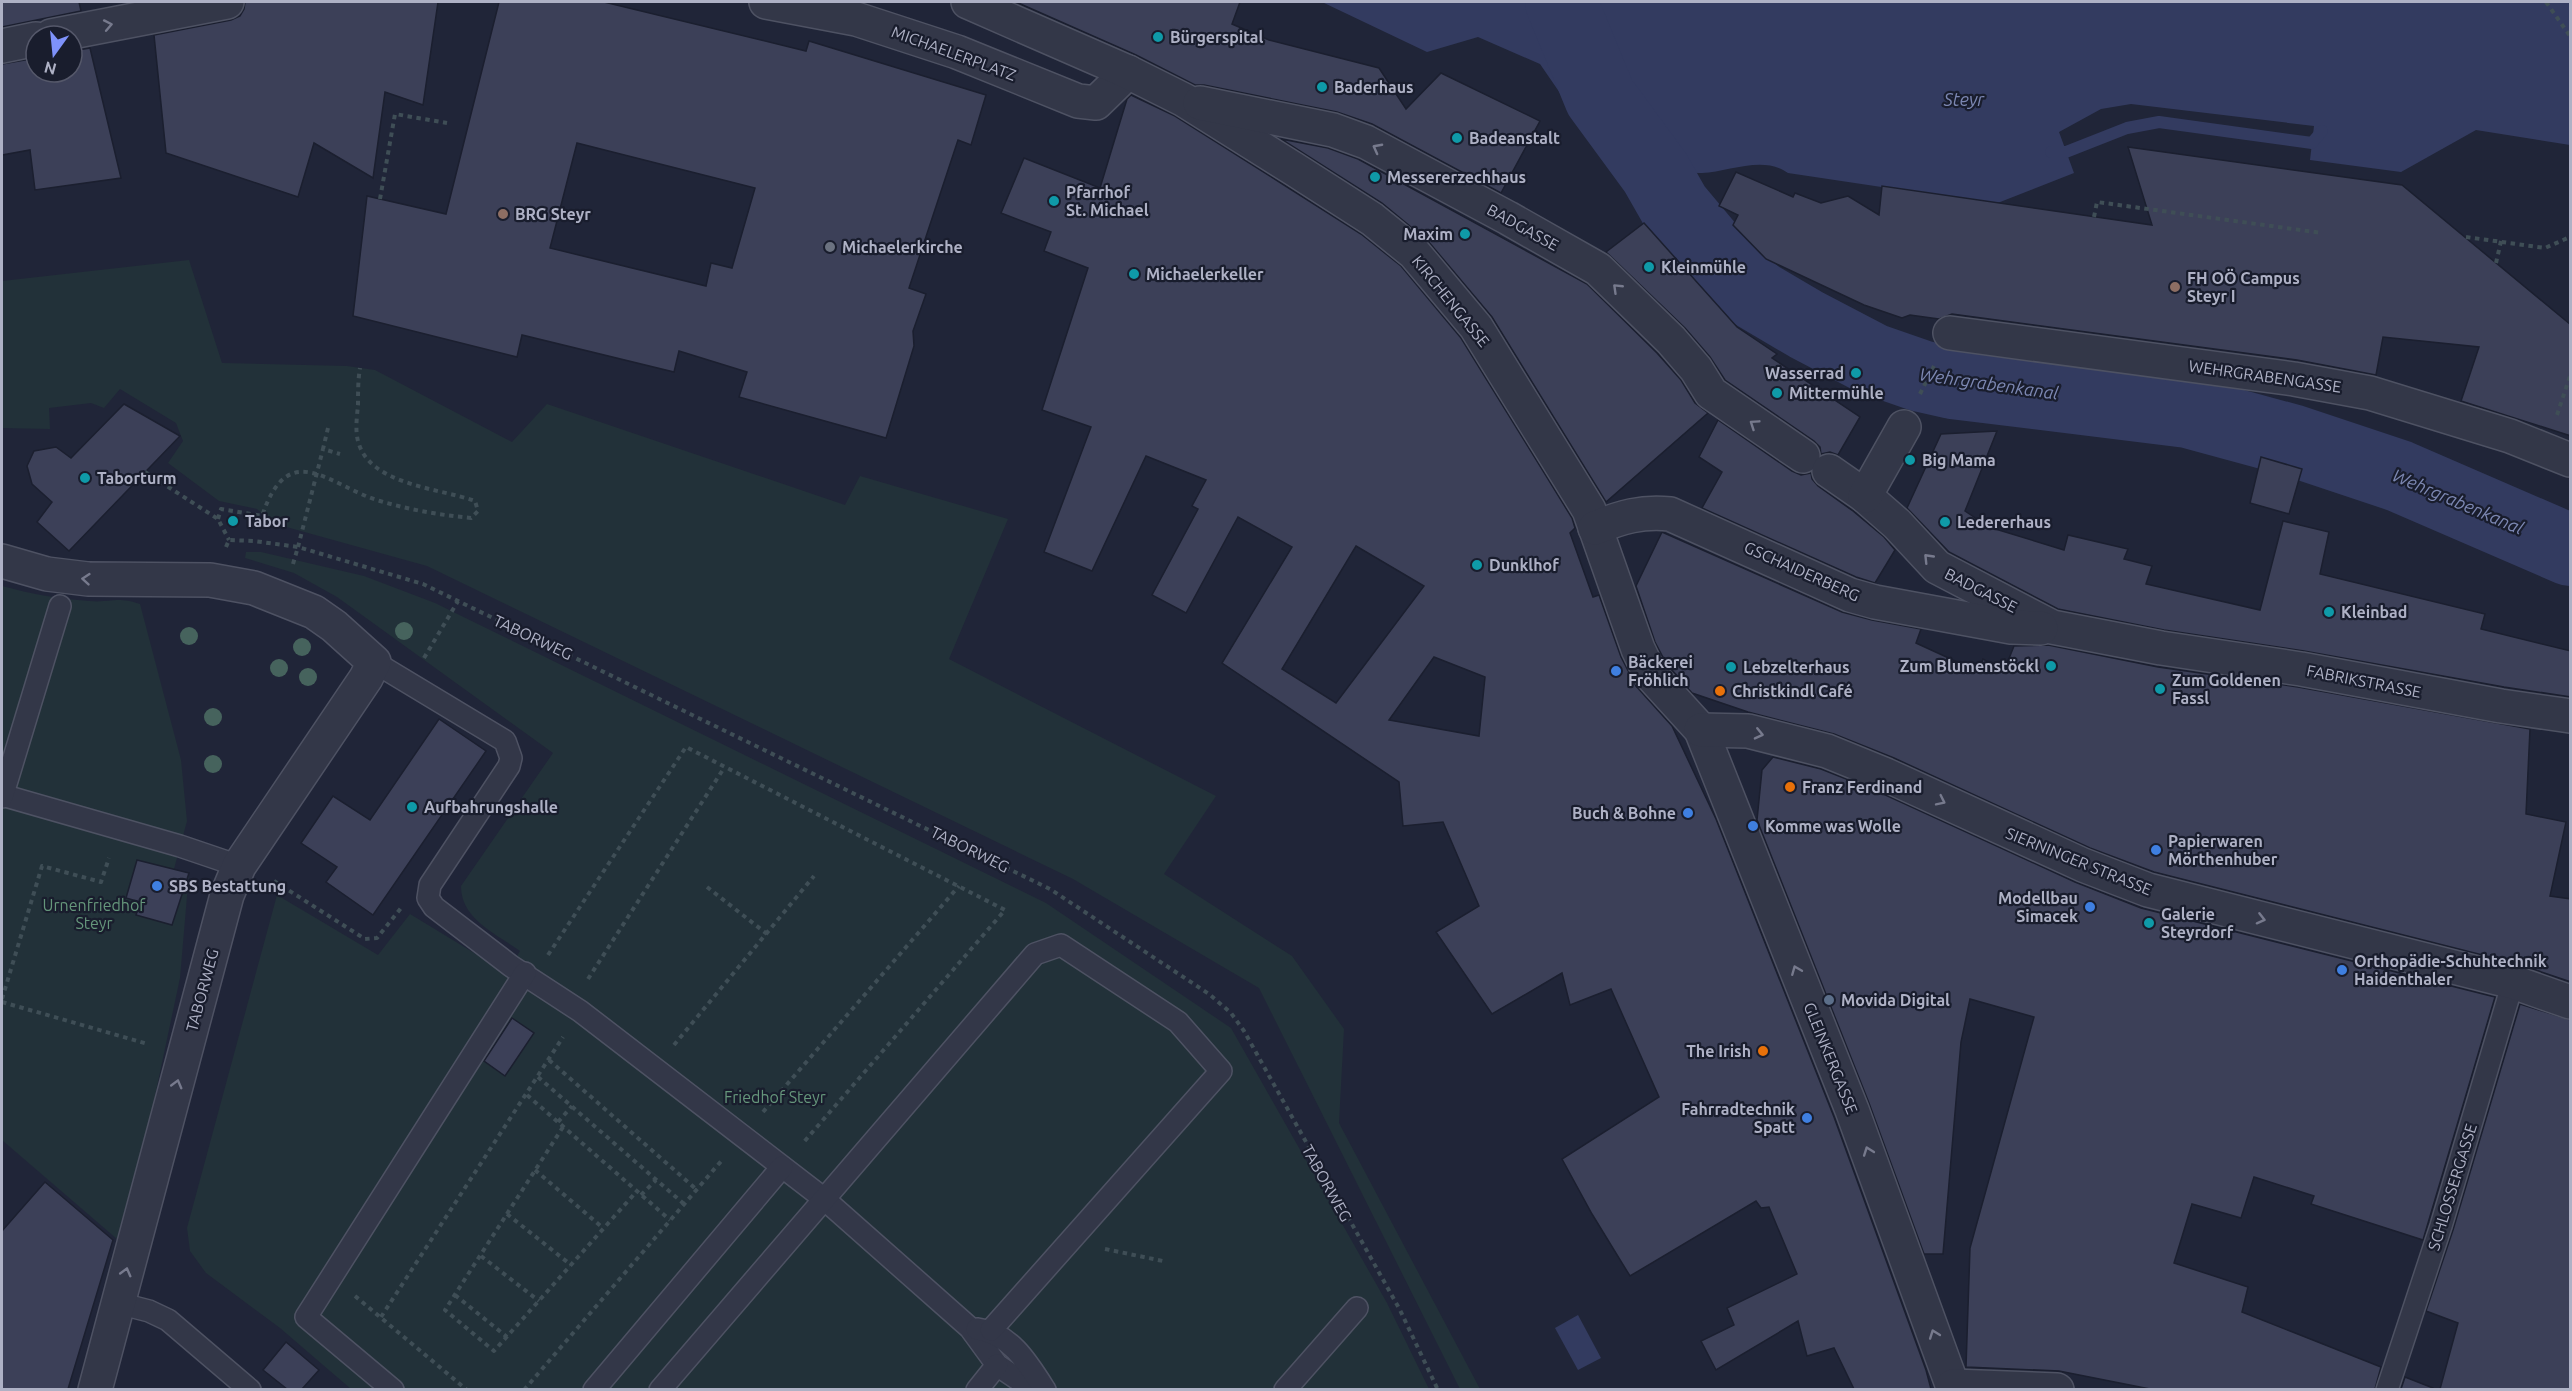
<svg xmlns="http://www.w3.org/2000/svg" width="2572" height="1391" font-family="Ubuntu,sans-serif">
  <rect width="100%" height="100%" fill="#202538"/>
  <g fill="#223139">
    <polygon points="189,260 222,363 347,366 375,370 512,442 547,404 845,505 860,476 1008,519 949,659 1216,796 1164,874 1292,956 1344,1029 1339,1123 1480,1389 1460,1389 1259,988 1073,879 427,566 272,523 257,509 219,501 168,463 183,441 176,423 120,389 104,408 91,403 49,408 50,429 2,428 2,281"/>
    <path d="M246 552H261L364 576 435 603 1046 903 1231 1028 1387 1303 1429 1389H351L280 1328 206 1273 190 1251 187 1228 277 895 378 955 410 914 507 973 520 951C495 933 461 919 461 886L553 753 337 597 294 573 245 558Z"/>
    <path d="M2 586C31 594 59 599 89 601 111 603 116 596 140 604L181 760 187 821 174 869 189 873 180 978 153 1105 117 1239 2 1140Z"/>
  </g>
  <g fill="#333b60">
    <path d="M1322 2H2570V145L2476 130 2401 172 2310 160 2314 126 2131 104 2101 109 2059 132 2074 173 1995 204 1788 173C1763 155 1729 172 1702 173 1672 173 1642 171 1613 170L1540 64 1478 37 1427 52Z"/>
    <polygon points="1578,1315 1601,1358 1578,1370 1555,1328"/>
  </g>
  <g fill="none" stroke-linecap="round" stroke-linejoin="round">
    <polyline stroke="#333b60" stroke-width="12" points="2051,152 2066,152 2127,128 2159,122 2312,143 2322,131"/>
    <polyline stroke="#333b60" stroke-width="72" points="1561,2 1600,97 1655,172 1675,207 1716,256 1756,295 1807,325 1872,359 1921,376 1952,383 2188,412 2291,440 2399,476 2570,550"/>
  </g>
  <g fill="#3c4058" stroke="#1b1f2f" stroke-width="1.5" fill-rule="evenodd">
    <polygon points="2,2 79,2 81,11 2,27"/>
    <polygon points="245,2 438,2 423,105 385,92 373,178 314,143 298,197 166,153 154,35 231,20 240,16 244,9"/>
    <path d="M499 2H604L806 51 809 41 986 95 971 145 958 140 909 288 926 294 913 331 914 346 886 438 739 397 747 372 679 351 674 372 522 335 517 357 353 316 367 196 446 214ZM577 143 755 188 732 268 711 263 706 286 550 248Z"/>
    <polygon points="1016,2 1240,2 1232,24 1269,40 1379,68 1406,109 1441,73 1540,121 1501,193 1372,124 1337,112 1204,85 1195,85 1136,55"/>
    <polygon points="90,48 121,178 35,190 30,150 2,155 2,64 36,58 36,72 72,72 72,51"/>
    <path d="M1131 95 1175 116 1284 185 1361 234 1401 266 1461 338 1572 518 1575 528 1570 533 1593 597 1599 595 1621 657 1636 686 1672 726 1716 819 1834 1117 1926 1370 1931 1389H1854L1834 1348 1807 1356 1798 1321 1716 1370 1701 1341 1734 1325 1727 1308 1797 1274 1769 1207 1761 1208 1756 1201 1630 1276 1592 1214 1562 1159 1659 1097 1611 989 1570 1005 1562 973 1492 1014 1436 932 1479 906 1443 822 1403 826 1399 782 1222 663 1292 547 1238 517 1186 613 1152 595 1198 509 1192 506 1206 480 1146 456 1092 571 1044 552 1091 427 1042 410 1088 268 1044 251 1051 232 1001 213 1024 158 1100 188 1127 99ZM1356 546 1424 586 1336 703 1282 669ZM1434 657 1485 677 1479 736 1389 720Z"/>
    <polygon points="1281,139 1328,148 1358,159 1587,284 1657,353 1681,380 1695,403 1708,413 1606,502 1492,317 1428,241 1382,203"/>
    <polygon points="2128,147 2402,185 2571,325 2571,436 2461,401 2479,347 2383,337 2376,375 2297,360 1952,314 1939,319 1910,315 1902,318 1864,305 1766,259 1733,225 1738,215 1719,206 1736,172 1793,197 1795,193 1821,203 1848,196 1879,215 1882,186 2152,225"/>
    <polygon points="1644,223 1737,327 1777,354 1772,358 1860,417 1838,455 1830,452 1821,454 1820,447 1814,441 1725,380 1710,357 1685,328 1606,252"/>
    <polygon points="124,404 180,436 69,551 37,522 52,502 32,484 27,466 34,451 56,447 71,458"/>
    <polygon points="1718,420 1792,471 1801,475 1811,473 1812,479 1818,486 1853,511 1884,537 1895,550 1875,583 1856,577 1702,508 1722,472 1699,457"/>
    <polygon points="1997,431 1965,511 1989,527 2064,550 2068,535 2128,549 2124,559 2152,566 2146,584 2260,610 2283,521 2329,532 2320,574 2485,614 2481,629 2571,651 2571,697 2504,687 2304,651 2164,630 2058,609 1949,552 1907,508 1941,434"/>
    <polygon points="2261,457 2302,469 2289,514 2250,503"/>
    <polygon points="1662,532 1842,612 1872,620 1921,629 1916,643 1979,672 1983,659 2004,671 2014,646 2048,645 2158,667 2298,687 2530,729 2526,814 2566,822 2550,896 2571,899 2571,982 2518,964 2154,872 2090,848 1894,758 1834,734 1748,712 1692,693 1666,663 1655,642 1636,586"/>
    <polygon points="439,719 486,751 373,915 326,882 337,867 301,843 333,796 370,820"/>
    <polygon points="1773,757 1821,769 1879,792 2075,882 2141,908 2495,997 2423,1240 2311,1204 2314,1196 2254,1177 2241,1218 2192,1204 2174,1263 2248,1287 2242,1312 2381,1367 2375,1389 2150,1389 2059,1371 1966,1367 1970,1248 2034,1017 1970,999 1961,1042 1943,1254 1924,1254 1869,1103 1757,820 1762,770"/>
    <polygon points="137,860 189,873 172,925 136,915 140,902 126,898"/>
    <polygon points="2520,1004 2571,1020 2571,1389 2440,1389 2458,1323 2426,1311 2453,1230"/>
    <polygon points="512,1018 534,1033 505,1076 484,1061"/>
    <polygon points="45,1182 113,1240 68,1389 2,1389 2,1231"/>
    <polygon points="286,1342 319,1370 302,1389 287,1389 263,1370"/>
    <polygon points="2405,1377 2433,1388 2433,1389 2401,1389"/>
  </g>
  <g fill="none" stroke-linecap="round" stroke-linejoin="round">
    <defs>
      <g id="lane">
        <polyline points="374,662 505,741 511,758 509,766 430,885 428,898 434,907 511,966 580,1011 823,1198 970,1328 997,1365 1034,1390"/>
        <polyline points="2,795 180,846 239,866"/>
        <polyline points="2,797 60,606"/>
        <polyline points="118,1303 149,1311 168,1320 250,1390"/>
        <path d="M977 1329C1010 1333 1028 1363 1045 1390"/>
        <polyline points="393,1390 306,1317 525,973"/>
        <polyline points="594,1390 782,1167"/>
        <polyline points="660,1390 1035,954 1061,945 1178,1022 1221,1071 991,1330"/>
        <polyline points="977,1390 997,1365"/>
        <polyline points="1285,1390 1357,1308"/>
        <polyline points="2387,1390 2441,1226 2513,982"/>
      </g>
      <g id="street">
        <polyline points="766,2 856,19 957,52 1078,101 1096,103 1128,72"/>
        <polyline points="968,2 1128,72 1184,100 1294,169 1372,219 1414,253 1476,327 1589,510 1638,649 1650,674 1701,730 1852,1110 1954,1390"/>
        <polyline points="51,36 227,2"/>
        <polyline points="2,46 36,39"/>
        <polyline points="1200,103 1333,130 1366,142 1508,218 1598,269 1671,340 1696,369 1711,393 1803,456"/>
        <polyline points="1950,333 2294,379 2370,393 2510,436 2570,460"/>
        <polyline points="1829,471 1865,496 1897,524 1937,567 2052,627 2161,648 2301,669 2501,706 2570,716"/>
        <polyline points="1865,496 1904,427"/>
        <path d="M1595 528C1621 517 1642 511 1670 514L1850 595 1875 602 2011 627 2041 628"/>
        <polyline points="2,561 47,574 88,579 210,580 254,588 314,612 334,626 374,662 366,678 239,866 227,895 95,1390"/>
        <polyline points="1701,730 1748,731 1827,751 1886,775 2083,865 2148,890 2513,982 2570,1002"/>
        <polyline points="1953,1386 2057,1390"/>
      </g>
    </defs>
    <use href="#lane" stroke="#4e5263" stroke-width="24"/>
    <use href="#street" stroke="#4e5263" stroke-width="36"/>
    <g stroke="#3f4e56" stroke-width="4" stroke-dasharray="4.5 4.5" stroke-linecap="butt">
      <polyline points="2546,2 2570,36"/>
      <polyline points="380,199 395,114 447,123"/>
      <polyline points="2094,217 2097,202 2322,233"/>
      <polyline points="2466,237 2545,248 2570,237"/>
      <polyline points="2496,263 2501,241"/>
      <polyline points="1920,394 1934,366"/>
      <polyline points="2557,415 2570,376"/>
      <polyline points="328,428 323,449 340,454"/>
      <polyline points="145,472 218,519 229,540"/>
      <path d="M218 519 221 509 262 516C289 436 329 486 380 501 410 510 440 515 471 518L478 511 475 501C439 488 369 485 358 441 355 430 357 416 358 405 358 392 358 380 360 368"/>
      <polyline points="226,547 229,540 254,541 298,547 423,584 1050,889 1209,994 1231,1013 1244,1031 1400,1310 1438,1390"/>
      <polyline points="293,564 298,547"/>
      <polyline points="424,658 458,601"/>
      <polyline points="274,881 365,939 377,938 401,908"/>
      <polyline points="707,887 767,934"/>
      <polyline points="548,955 686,747 1005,910 803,1143"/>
      <polyline points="588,979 724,768"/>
      <polyline points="2,999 42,866 101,882 109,858"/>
      <polyline points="2,1002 148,1044"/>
      <polyline points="674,1045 814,876"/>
      <polyline points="549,1060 696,1189"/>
      <polyline points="538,1077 684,1204"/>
      <polyline points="527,1095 670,1220"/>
      <polyline points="763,1112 959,886"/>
      <polyline points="558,1122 572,1106"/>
      <polyline points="563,1127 445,1310 494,1351 637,1191"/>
      <polyline points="535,1170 603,1228"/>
      <polyline points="641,1195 656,1180"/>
      <polyline points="507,1214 571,1265"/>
      <polyline points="1105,1249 1163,1261"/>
      <polyline points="481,1256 539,1301"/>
      <polyline points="455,1295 507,1337"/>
      <polyline points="355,1296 467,1390"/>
      <polyline points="381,1317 563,1037"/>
      <polyline points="524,1390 723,1159"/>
    </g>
    <use href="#lane" stroke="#333748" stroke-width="21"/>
    <use href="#street" stroke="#333748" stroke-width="33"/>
    <polyline stroke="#3f4e56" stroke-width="4" stroke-dasharray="4.5 4.5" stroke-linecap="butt" points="298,547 323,449"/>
  </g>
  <g fill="#46635d">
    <circle cx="404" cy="631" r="9"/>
    <circle cx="189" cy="636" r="9"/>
    <circle cx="302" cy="647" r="9"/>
    <circle cx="279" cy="668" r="9"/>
    <circle cx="308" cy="677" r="9"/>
    <circle cx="213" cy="717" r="9"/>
    <circle cx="213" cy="764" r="9"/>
  </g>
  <defs><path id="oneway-chevron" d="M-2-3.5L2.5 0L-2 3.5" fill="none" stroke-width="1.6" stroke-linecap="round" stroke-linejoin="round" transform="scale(1.5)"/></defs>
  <g stroke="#777a8d">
    <use href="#oneway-chevron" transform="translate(108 25) rotate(-11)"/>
    <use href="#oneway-chevron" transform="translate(1377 148) rotate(-152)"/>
    <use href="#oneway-chevron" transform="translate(1617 288) rotate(-136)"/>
    <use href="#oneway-chevron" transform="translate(1754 424) rotate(-146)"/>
    <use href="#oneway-chevron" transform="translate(1928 558) rotate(-134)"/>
    <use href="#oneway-chevron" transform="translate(86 579) rotate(-175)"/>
    <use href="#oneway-chevron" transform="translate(1759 734) rotate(13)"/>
    <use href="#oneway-chevron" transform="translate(1941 801) rotate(26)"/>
    <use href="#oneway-chevron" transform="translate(2261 919) rotate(14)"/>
    <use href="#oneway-chevron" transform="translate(1796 970) rotate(-112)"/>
    <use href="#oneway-chevron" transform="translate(177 1084) rotate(-75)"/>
    <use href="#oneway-chevron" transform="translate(1868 1151) rotate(-110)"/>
    <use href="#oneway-chevron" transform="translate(126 1272) rotate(-75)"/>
    <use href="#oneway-chevron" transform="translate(1934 1334) rotate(-110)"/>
  </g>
  <g fill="#0f9aa8" stroke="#191d2d" stroke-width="2">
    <circle cx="1158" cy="37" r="6"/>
    <circle cx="1322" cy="87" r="6"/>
    <circle cx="1457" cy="138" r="6"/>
    <circle cx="1375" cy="177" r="6"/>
    <circle cx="1054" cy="201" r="6"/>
    <circle cx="1465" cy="234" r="6"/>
    <circle cx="1649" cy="267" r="6"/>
    <circle cx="1134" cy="274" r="6"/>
    <circle cx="1856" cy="373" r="6"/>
    <circle cx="1777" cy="393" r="6"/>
    <circle cx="1910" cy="460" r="6"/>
    <circle cx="85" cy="478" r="6"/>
    <circle cx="233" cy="521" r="6"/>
    <circle cx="1945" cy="522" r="6"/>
    <circle cx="1477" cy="565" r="6"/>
    <circle cx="2329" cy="612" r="6"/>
    <circle cx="2051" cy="666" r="6"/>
    <circle cx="1731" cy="667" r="6"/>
    <circle cx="2160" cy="689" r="6"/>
    <circle cx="412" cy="807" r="6"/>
    <circle cx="2149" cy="923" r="6"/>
  </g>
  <g fill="#8d6e63" stroke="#191d2d" stroke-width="2">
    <circle cx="503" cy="214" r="6"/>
    <circle cx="2175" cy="287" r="6"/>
  </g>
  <circle fill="#6b7280" stroke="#191d2d" stroke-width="2" cx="830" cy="247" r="6"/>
  <g fill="#3f7fe0" stroke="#191d2d" stroke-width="2">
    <circle cx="1616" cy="671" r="6"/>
    <circle cx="1688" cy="813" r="6"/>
    <circle cx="1753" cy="826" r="6"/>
    <circle cx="2156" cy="850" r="6"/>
    <circle cx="157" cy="886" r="6"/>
    <circle cx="2090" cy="907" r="6"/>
    <circle cx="2342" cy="970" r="6"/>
    <circle cx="1807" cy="1118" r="6"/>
  </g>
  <g fill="#e8710a" stroke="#191d2d" stroke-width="2">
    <circle cx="1720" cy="691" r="6"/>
    <circle cx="1790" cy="787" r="6"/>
    <circle cx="1763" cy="1051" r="6"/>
  </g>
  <circle fill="#5c6f8a" stroke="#191d2d" stroke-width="2" cx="1829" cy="1000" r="6"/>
  <g text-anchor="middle" stroke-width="4.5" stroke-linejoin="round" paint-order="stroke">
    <g font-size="16" font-weight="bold" fill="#aeb1c5" stroke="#191d2d" text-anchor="start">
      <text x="1170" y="43">Bürgerspital</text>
      <text x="1334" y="93">Baderhaus</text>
      <text x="1469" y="144">Badeanstalt</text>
      <text x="1387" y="183">Messererzechhaus</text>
      <text x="1066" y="198">Pfarrhof<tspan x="1066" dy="18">St. Michael</tspan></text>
      <text x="515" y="220">BRG Steyr</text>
      <text x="1453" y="240" text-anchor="end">Maxim</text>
      <text x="842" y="253">Michaelerkirche</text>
      <text x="1661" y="273">Kleinmühle</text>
      <text x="1146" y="280">Michaelerkeller</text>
      <text x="2187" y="284">FH OÖ Campus<tspan x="2187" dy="18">Steyr I</tspan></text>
      <text x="1844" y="379" text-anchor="end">Wasserrad</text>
      <text x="1789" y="399">Mittermühle</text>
      <text x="1922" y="466">Big Mama</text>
      <text x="97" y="484">Taborturm</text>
      <text x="245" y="527">Tabor</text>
      <text x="1957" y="528">Ledererhaus</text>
      <text x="1489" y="571">Dunklhof</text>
      <text x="2341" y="618">Kleinbad</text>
      <text x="1628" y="668">Bäckerei<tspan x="1628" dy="18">Fröhlich</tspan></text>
      <text x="2039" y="672" text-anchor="end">Zum Blumenstöckl</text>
      <text x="1743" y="673">Lebzelterhaus</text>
      <text x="2172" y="686">Zum Goldenen<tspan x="2172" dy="18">Fassl</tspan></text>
      <text x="1732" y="697">Christkindl Café</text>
      <text x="1802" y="793">Franz Ferdinand</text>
      <text x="424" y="813">Aufbahrungshalle</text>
      <text x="1676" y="819" text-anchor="end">Buch &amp; Bohne</text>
      <text x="1765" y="832">Komme was Wolle</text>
      <text x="2168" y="847">Papierwaren<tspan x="2168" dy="18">Mörthenhuber</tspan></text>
      <text x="169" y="892">SBS Bestattung</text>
      <text x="2078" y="904" text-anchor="end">Modellbau<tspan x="2078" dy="18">Simacek</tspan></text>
      <text x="2161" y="920">Galerie<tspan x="2161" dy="18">Steyrdorf</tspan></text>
      <text x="2354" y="967">Orthopädie-Schuhtechnik<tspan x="2354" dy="18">Haidenthaler</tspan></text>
      <text x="1841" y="1006">Movida Digital</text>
      <text x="1751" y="1057" text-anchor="end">The Irish</text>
      <text x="1795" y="1115" text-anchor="end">Fahrradtechnik<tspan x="1795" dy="18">Spatt</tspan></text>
    </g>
    <g font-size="16" fill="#aeb1c5" stroke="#191d2d">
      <text transform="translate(954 53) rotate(20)" y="6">MICHAELERPLATZ</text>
      <text transform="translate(1523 227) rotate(29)" y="6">BADGASSE</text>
      <text transform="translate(1451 301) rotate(51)" y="6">KIRCHENGASSE</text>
      <text transform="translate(2265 376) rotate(8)" y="6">WEHRGRABENGASSE</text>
      <text transform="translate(1802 571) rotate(24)" y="6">GSCHAIDERBERG</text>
      <text transform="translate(1981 590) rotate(27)" y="6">BADGASSE</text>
      <text transform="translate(533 637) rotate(25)" y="6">TABORWEG</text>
      <text transform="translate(2364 681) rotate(11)" y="6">FABRIKSTRASSE</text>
      <text transform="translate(970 849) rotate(26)" y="6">TABORWEG</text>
      <text transform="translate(2079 861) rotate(22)" y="6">SIERNINGER STRASSE</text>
      <text transform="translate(202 990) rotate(-75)" y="6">TABORWEG</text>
      <text transform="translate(1831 1058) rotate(68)" y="6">GLEINKERGASSE</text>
      <text transform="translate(1327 1183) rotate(61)" y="6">TABORWEG</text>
      <text transform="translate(2452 1187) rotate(-73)" y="6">SCHLOSSERGASSE</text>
    </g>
    <g font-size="16" fill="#65967b" stroke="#191d2d">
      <text x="94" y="911">Urnenfriedhof<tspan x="94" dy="18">Steyr</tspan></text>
      <text x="775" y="1103">Friedhof Steyr</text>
    </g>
    <g font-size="18" font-style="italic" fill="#7c87b2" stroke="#191d2d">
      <text x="1964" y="106">Steyr</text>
      <text transform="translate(1989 384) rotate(8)" y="6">Wehrgrabenkanal</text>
      <text transform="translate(2458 502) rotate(23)" y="6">Wehrgrabenkanal</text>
    </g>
  </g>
  <rect width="2572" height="1391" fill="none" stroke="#aeb1c5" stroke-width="6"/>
  <g transform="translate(54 54) rotate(195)"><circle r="28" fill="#191d2d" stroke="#55586a" stroke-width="1.5"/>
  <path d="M0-4.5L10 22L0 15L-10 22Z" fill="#7e92fa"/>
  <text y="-9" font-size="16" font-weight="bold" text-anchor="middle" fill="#aeb1c5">N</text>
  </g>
</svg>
